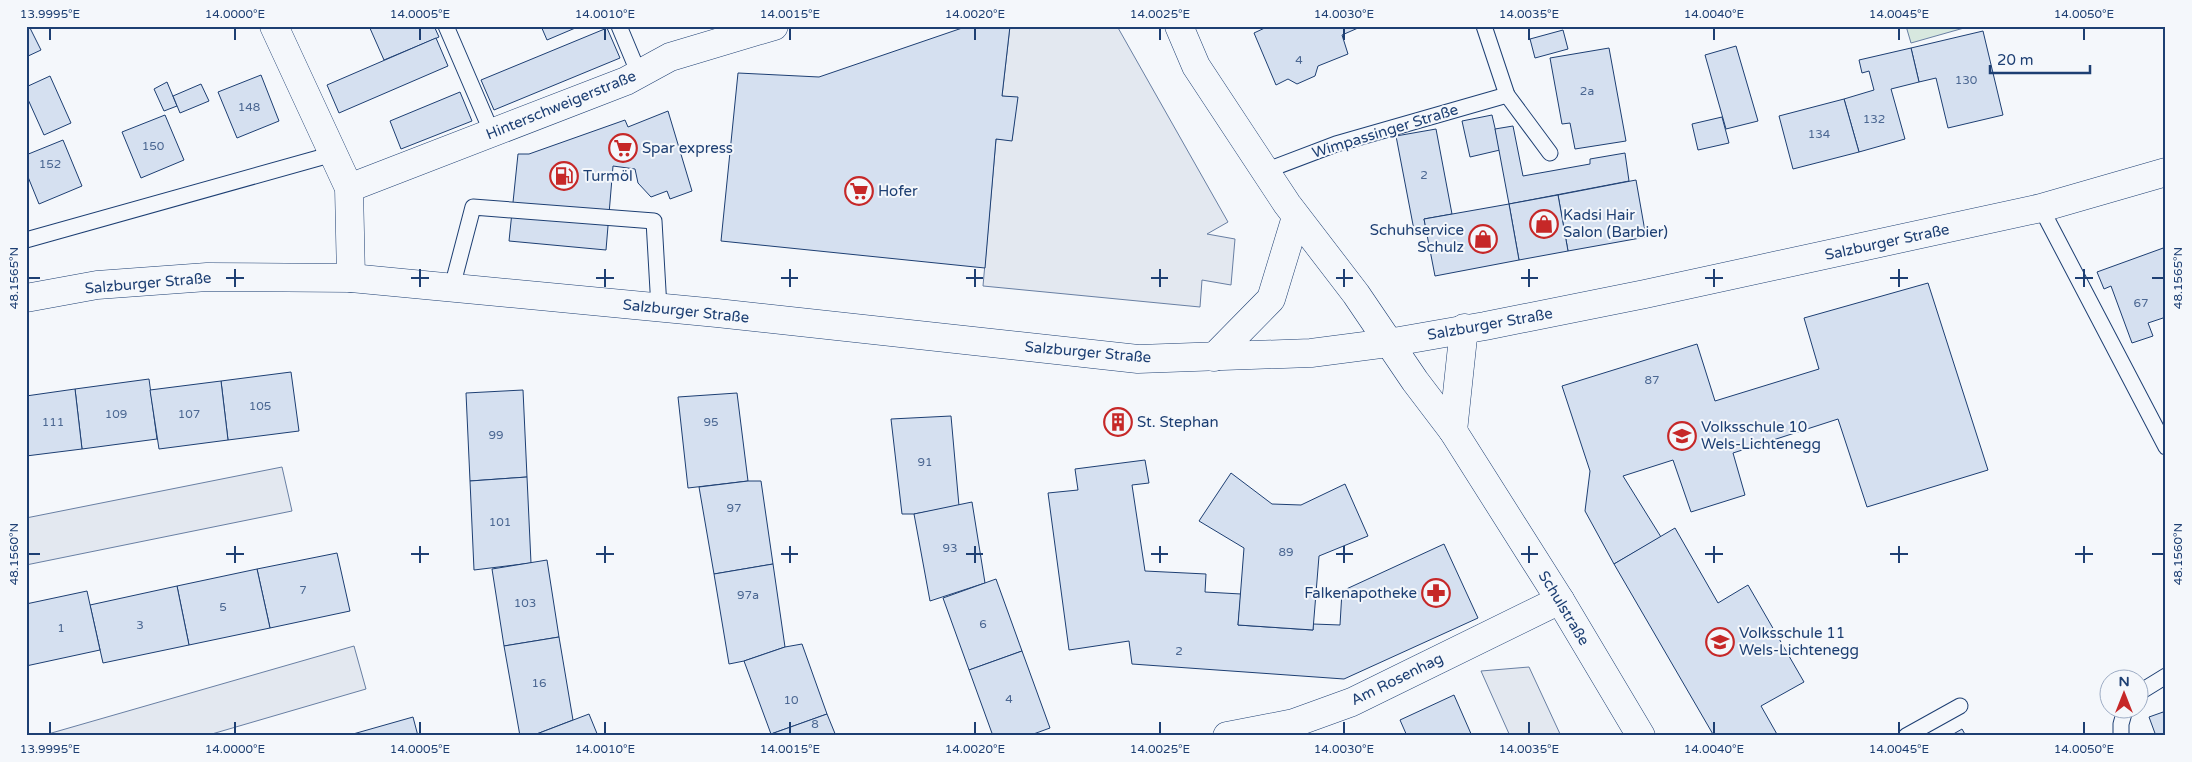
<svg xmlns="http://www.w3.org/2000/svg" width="2192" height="762" font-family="'Varela Round',sans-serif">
  <rect width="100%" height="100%" fill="#f4f7fb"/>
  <polygon fill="#d7e8df" stroke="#687fa3" points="1906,26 1971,26 1911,43"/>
  <g fill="#e3e8f0" stroke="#687fa3">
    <polygon points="1010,26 1117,26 1228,222 1207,234 1235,239 1231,285 1202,280 1200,307 983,286 996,139 1012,140 1017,98 1002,96"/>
    <polygon points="282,467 292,511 26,565 26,518"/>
    <polygon points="354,646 366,689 205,736 41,736"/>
    <polygon points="1529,667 1561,736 1510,736 1481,671"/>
  </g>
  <g fill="#d5e0f0" stroke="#1d3f73">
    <polygon points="26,26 29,26 41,50 26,57"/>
    <polygon points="369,26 434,26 439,37 384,60"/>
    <polygon points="541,26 580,26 547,40"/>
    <polygon points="968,26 1010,26 1002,96 1018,97 1012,141 996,139 985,268 721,241 738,73 819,77"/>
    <polygon points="1269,26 1357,26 1358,28 1342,35 1348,54 1318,66 1315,76 1297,84 1288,79 1276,85 1254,33"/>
    <polygon points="607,28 620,58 494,110 481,80"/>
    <polygon points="1563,30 1568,49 1535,58 1530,39"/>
    <polygon points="1983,31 2003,115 1948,128 1936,78 1919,82 1911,48"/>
    <polygon points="436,38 448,66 339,113 327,85"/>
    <polygon points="1736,46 1758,121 1726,129 1705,55"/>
    <polygon points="1609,48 1626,141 1575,149 1570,123 1562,124 1550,58"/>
    <polygon points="1911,48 1919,82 1891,89 1905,139 1859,152 1844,99 1874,90 1869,71 1862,73 1859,60"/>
    <polygon points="261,75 279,121 237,138 218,92"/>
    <polygon points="50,76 71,123 44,135 26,95 26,87"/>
    <polygon points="167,82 177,106 164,111 154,89"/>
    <polygon points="201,84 209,101 180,113 173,96"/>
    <polygon points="460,92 472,121 401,149 390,121"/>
    <polygon points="1844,99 1859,152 1793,169 1779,116"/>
    <polygon points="668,111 692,191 670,199 667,191 651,197 638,183 635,169 613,166 606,250 509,241 518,154 529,154 625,120 628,127"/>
    <polygon points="165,115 184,160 141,178 122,132"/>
    <polygon points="1492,115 1500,150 1470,157 1462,121"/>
    <polygon points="1722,117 1729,143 1698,150 1692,124"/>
    <polygon points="1513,126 1523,176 1590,164 1590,159 1625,153 1629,181 1509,204 1495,129"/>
    <polygon points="1436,129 1452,214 1424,219 1426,228 1414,230 1396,136"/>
    <polygon points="63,140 82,186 39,204 26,172 26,155"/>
    <polygon points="1636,180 1646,237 1568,251 1558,195"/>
    <polygon points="1558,195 1568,251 1519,260 1509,204"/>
    <polygon points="1509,204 1519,260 1435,276 1424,219"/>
    <polygon points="2166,247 2166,317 2148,323 2153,336 2132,343 2111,286 2104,289 2097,272"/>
    <polygon points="1928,283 1988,470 1867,507 1838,419 1733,453 1745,495 1691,512 1673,460 1623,476 1661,537 1614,564 1585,511 1590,471 1562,386 1697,344 1715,401 1819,369 1804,318"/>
    <polygon points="291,372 299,431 228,440 221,381"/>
    <polygon points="149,379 157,439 82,449 75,389"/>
    <polygon points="221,381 228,440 159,449 150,390"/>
    <polygon points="75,389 82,449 26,456 26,396"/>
    <polygon points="523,390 527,477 470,481 466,393"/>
    <polygon points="737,393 748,481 688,488 678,397"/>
    <polygon points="1106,415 1131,418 1130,428 1105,426"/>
    <polygon points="951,416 959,506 914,514 902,514 891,419"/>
    <polygon points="1145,460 1149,483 1132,485 1145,571 1206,574 1205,592 1241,594 1238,625 1313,630 1313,624 1340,625 1342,591 1444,544 1478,618 1344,679 1132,664 1129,641 1069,650 1048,493 1078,490 1075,469"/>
    <polygon points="1231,473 1272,504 1301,505 1345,484 1368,536 1319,556 1313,630 1238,625 1244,548 1199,521"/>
    <polygon points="527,477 531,563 474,570 470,481"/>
    <polygon points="748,481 761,481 773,564 714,574 699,487"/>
    <polygon points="972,502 985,583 930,601 914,514"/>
    <polygon points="1675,528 1718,603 1748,585 1804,682 1761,706 1778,736 1714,736 1614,564"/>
    <polygon points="337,553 350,611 270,628 257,569"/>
    <polygon points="547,560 559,637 504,646 492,569"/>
    <polygon points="773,564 785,647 744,661 729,664 714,574"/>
    <polygon points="257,569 270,628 189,645 177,586"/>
    <polygon points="996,579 1022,651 969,670 943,598"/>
    <polygon points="177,586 189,645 103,663 90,605"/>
    <polygon points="87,591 100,650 26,666 26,604"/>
    <polygon points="559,637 573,720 534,735 520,736 504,646"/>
    <polygon points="802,644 827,714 771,734 744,661 785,647"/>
    <polygon points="1022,651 1050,728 1028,736 993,736 969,670"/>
    <polygon points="1454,695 1472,736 1407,736 1400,720"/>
    <polygon points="2166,711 2166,736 2156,736 2149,717"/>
    <polygon points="589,714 598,736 535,736 534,735"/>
    <polygon points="827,714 836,736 772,736 771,734"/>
    <polygon points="413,717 418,736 346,736"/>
    <polygon points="1962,729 1966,736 1950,736"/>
  </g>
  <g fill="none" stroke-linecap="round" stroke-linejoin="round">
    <defs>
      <g id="service">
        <polyline points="446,26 492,133"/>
        <polyline points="619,26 639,74"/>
        <polyline points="1484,26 1507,95 1550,153"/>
        <polyline points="1265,171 1336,144 1507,95"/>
        <polyline points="2041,208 2166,447"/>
        <polyline points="26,240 333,154"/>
        <polyline points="452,287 473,207 654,221 659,308"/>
        <polyline points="2140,692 2166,676"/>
        <polyline points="1906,736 1960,706"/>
        <polyline points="2121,736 2121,724 2125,710"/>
      </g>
      <g id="minor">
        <polyline points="274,26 349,188 351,278"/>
        <polyline points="349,188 626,81 670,57 774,26"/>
        <polyline points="1453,431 1464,328"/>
        <polyline points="1227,736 1294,723 1352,702 1560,600"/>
      </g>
      <g id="tertiary">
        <polyline points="1179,26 1196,66 1287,204 1356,294 1415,381 1453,431 1560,600 1641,736"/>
        <polyline points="1214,357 1271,299 1296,217"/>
      </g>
      <polyline id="primary" points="26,298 97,285 207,277 351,278 717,313 1138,359 1311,353 1388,343 1485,326 1645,294 2041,208 2166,172"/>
    </defs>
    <use href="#service" stroke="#1d3f73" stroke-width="17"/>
    <use href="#minor" stroke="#1d3f73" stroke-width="29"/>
    <use href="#tertiary" stroke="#1d3f73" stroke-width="29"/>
    <use href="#primary" stroke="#1d3f73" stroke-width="29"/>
    <use href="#service" stroke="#f4f7fb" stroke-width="15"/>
    <use href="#minor" stroke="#f4f7fb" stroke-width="28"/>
    <use href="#tertiary" stroke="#f4f7fb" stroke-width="28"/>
    <use href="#primary" stroke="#f4f7fb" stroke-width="28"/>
  </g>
  <path fill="none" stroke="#1d3f73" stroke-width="2" d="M50 28V40M235 28V40M420 28V40M605 28V40M790 28V40M975 28V40M1160 28V40M1344 28V40M1529 28V40M1714 28V40M1899 28V40M2084 28V40M235 269V287M420 269V287M605 269V287M790 269V287M975 269V287M1160 269V287M1344 269V287M1529 269V287M1714 269V287M1899 269V287M2084 269V287M28 278H40M226 278H244M411 278H429M596 278H614M781 278H798M966 278H983M1151 278H1168M1336 278H1353M1521 278H1538M1705 278H1723M1890 278H1908M2075 278H2093M2152 278H2164M235 546V563M420 546V563M605 546V563M790 546V563M975 546V563M1160 546V563M1344 546V563M1529 546V563M1714 546V563M1899 546V563M2084 546V563M28 554H40M226 554H244M411 554H429M596 554H614M781 554H798M966 554H983M1151 554H1168M1336 554H1353M1521 554H1538M1705 554H1723M1890 554H1908M2075 554H2093M2152 554H2164M50 722V734M235 722V734M420 722V734M605 722V734M790 722V734M975 722V734M1160 722V734M1344 722V734M1529 722V734M1714 722V734M1899 722V734M2084 722V734"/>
  <defs>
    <symbol id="supermarket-ring" viewBox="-11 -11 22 22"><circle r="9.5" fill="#f4f7fb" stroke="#c62828" stroke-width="1.5"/><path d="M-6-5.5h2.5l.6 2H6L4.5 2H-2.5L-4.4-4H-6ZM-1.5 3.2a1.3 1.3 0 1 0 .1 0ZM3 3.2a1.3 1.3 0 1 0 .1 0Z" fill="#c62828"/></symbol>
    <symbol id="fuel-ring" viewBox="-11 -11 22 22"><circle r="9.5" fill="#f4f7fb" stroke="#c62828" stroke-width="1.5"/><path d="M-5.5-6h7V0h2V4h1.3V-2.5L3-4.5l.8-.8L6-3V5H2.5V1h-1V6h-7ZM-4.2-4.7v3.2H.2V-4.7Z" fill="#c62828"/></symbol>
    <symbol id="shop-ring" viewBox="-11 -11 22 22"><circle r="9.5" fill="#f4f7fb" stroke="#c62828" stroke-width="1.5"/><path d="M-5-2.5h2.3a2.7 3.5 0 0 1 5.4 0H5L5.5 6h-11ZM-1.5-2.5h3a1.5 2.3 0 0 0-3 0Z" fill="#c62828"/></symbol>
    <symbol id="building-ring" viewBox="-11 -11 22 22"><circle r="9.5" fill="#f4f7fb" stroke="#c62828" stroke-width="1.5"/><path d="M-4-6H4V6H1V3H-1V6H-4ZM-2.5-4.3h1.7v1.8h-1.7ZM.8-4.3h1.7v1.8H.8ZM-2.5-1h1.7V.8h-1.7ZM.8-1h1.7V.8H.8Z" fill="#c62828"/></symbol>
    <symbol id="school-ring" viewBox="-11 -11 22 22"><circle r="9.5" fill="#f4f7fb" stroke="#c62828" stroke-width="1.5"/><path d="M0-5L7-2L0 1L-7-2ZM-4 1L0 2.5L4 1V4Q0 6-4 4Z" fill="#c62828"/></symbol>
    <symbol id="pharmacy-ring" viewBox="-11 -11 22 22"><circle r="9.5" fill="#f4f7fb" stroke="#c62828" stroke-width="1.5"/><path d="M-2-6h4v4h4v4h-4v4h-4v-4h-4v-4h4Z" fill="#c62828"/></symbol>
  </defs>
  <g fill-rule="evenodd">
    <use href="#supermarket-ring" x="607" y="132" width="32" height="32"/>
    <use href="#fuel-ring" x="548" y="160" width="32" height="32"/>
    <use href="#supermarket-ring" x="843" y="175" width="32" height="32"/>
    <use href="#shop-ring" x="1528" y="208" width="32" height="32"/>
    <use href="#shop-ring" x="1467" y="223" width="32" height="32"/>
    <use href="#building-ring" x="1102" y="406" width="32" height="32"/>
    <use href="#school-ring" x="1666" y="420" width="32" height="32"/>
    <use href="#pharmacy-ring" x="1420" y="577" width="32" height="32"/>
    <use href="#school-ring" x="1704" y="626" width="32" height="32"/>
  </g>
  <g text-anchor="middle" stroke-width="4" stroke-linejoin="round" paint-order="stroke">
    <g font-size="12" fill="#4b6792">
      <text x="1299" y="64">4</text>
      <text x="1966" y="84">130</text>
      <text x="1587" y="95">2a</text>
      <text x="249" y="111">148</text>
      <text x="1874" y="123">132</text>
      <text x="1819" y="138">134</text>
      <text x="153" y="150">150</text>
      <text x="50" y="168">152</text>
      <text x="1424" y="179">2</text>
      <text x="2141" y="307">67</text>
      <text x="1652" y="384">87</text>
      <text x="260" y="410">105</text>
      <text x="116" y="418">109</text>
      <text x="189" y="418">107</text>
      <text x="53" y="426">111</text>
      <text x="711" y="426">95</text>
      <text x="496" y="439">99</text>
      <text x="925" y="466">91</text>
      <text x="734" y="512">97</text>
      <text x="500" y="526">101</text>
      <text x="950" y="552">93</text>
      <text x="1286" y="556">89</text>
      <text x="303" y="594">7</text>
      <text x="748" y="599">97a</text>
      <text x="525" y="607">103</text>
      <text x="223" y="611">5</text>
      <text x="983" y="628">6</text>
      <text x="140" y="629">3</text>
      <text x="61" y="632">1</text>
      <text x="1179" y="655">2</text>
      <text x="539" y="687">16</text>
      <text x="1009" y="703">4</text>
      <text x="791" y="704">10</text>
      <text x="815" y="728">8</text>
    </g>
    <g font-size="15" fill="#1d3f73" stroke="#f4f7fb">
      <text transform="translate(561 105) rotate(-22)" y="5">Hinterschweigerstraße</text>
      <text transform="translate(1385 131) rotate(-17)" y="5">Wimpassinger Straße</text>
      <text transform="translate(1887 242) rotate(-12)" y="5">Salzburger Straße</text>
      <text transform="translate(148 283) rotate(-5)" y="5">Salzburger Straße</text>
      <text transform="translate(686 311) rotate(6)" y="5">Salzburger Straße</text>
      <text transform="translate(1490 324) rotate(-10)" y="5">Salzburger Straße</text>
      <text transform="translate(1088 352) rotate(5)" y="5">Salzburger Straße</text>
      <text transform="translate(1564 608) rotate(59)" y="5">Schulstraße</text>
      <text transform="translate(1397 679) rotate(-26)" y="5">Am Rosenhag</text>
    </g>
    <g font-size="15" fill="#1d3f73" stroke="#f4f7fb" text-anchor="start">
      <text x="642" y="153">Spar express</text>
      <text x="583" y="181">Turmöl</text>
      <text x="878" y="196">Hofer</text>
      <text x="1563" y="220">Kadsi Hair<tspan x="1563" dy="17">Salon (Barbier)</tspan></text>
      <text x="1464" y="235" text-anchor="end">Schuhservice<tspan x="1464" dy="17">Schulz</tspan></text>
      <text x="1137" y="427">St. Stephan</text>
      <text x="1701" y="432">Volksschule 10<tspan x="1701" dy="17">Wels-Lichtenegg</tspan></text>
      <text x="1417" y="598" text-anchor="end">Falkenapotheke</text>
      <text x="1739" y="638">Volksschule 11<tspan x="1739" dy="17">Wels-Lichtenegg</tspan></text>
    </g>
  </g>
  <rect width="2192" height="762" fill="none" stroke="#f4f7fb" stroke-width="55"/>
  <g transform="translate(2124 694)"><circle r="24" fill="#f4f7fb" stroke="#9eadc5"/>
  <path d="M0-4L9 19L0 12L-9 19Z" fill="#c62828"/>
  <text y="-8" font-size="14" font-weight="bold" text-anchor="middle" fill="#1d3f73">N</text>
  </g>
  <path d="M1990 65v8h100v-8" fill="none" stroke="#1d3f73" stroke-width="2.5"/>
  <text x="1997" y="65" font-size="15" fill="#1d3f73" stroke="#f4f7fb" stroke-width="4" paint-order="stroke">20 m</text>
  <rect x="28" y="28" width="2136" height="706" fill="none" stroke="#1d3f73" stroke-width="2"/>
  <g font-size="12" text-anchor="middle" fill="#1d3f73">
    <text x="50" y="18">13.9995°E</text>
    <text x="235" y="18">14.0000°E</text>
    <text x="420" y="18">14.0005°E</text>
    <text x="605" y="18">14.0010°E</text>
    <text x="790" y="18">14.0015°E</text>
    <text x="975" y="18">14.0020°E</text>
    <text x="1160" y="18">14.0025°E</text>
    <text x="1344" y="18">14.0030°E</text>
    <text x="1529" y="18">14.0035°E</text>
    <text x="1714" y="18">14.0040°E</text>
    <text x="1899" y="18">14.0045°E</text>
    <text x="2084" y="18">14.0050°E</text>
    <text transform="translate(14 278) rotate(-90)" y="4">48.1565°N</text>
    <text transform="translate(2178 278) rotate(-90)" y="4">48.1565°N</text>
    <text transform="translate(14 554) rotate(-90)" y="4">48.1560°N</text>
    <text transform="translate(2178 554) rotate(-90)" y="4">48.1560°N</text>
    <text x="50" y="753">13.9995°E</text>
    <text x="235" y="753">14.0000°E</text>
    <text x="420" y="753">14.0005°E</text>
    <text x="605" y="753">14.0010°E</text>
    <text x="790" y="753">14.0015°E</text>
    <text x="975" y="753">14.0020°E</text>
    <text x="1160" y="753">14.0025°E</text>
    <text x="1344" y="753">14.0030°E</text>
    <text x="1529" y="753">14.0035°E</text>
    <text x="1714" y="753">14.0040°E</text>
    <text x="1899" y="753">14.0045°E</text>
    <text x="2084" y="753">14.0050°E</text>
  </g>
</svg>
